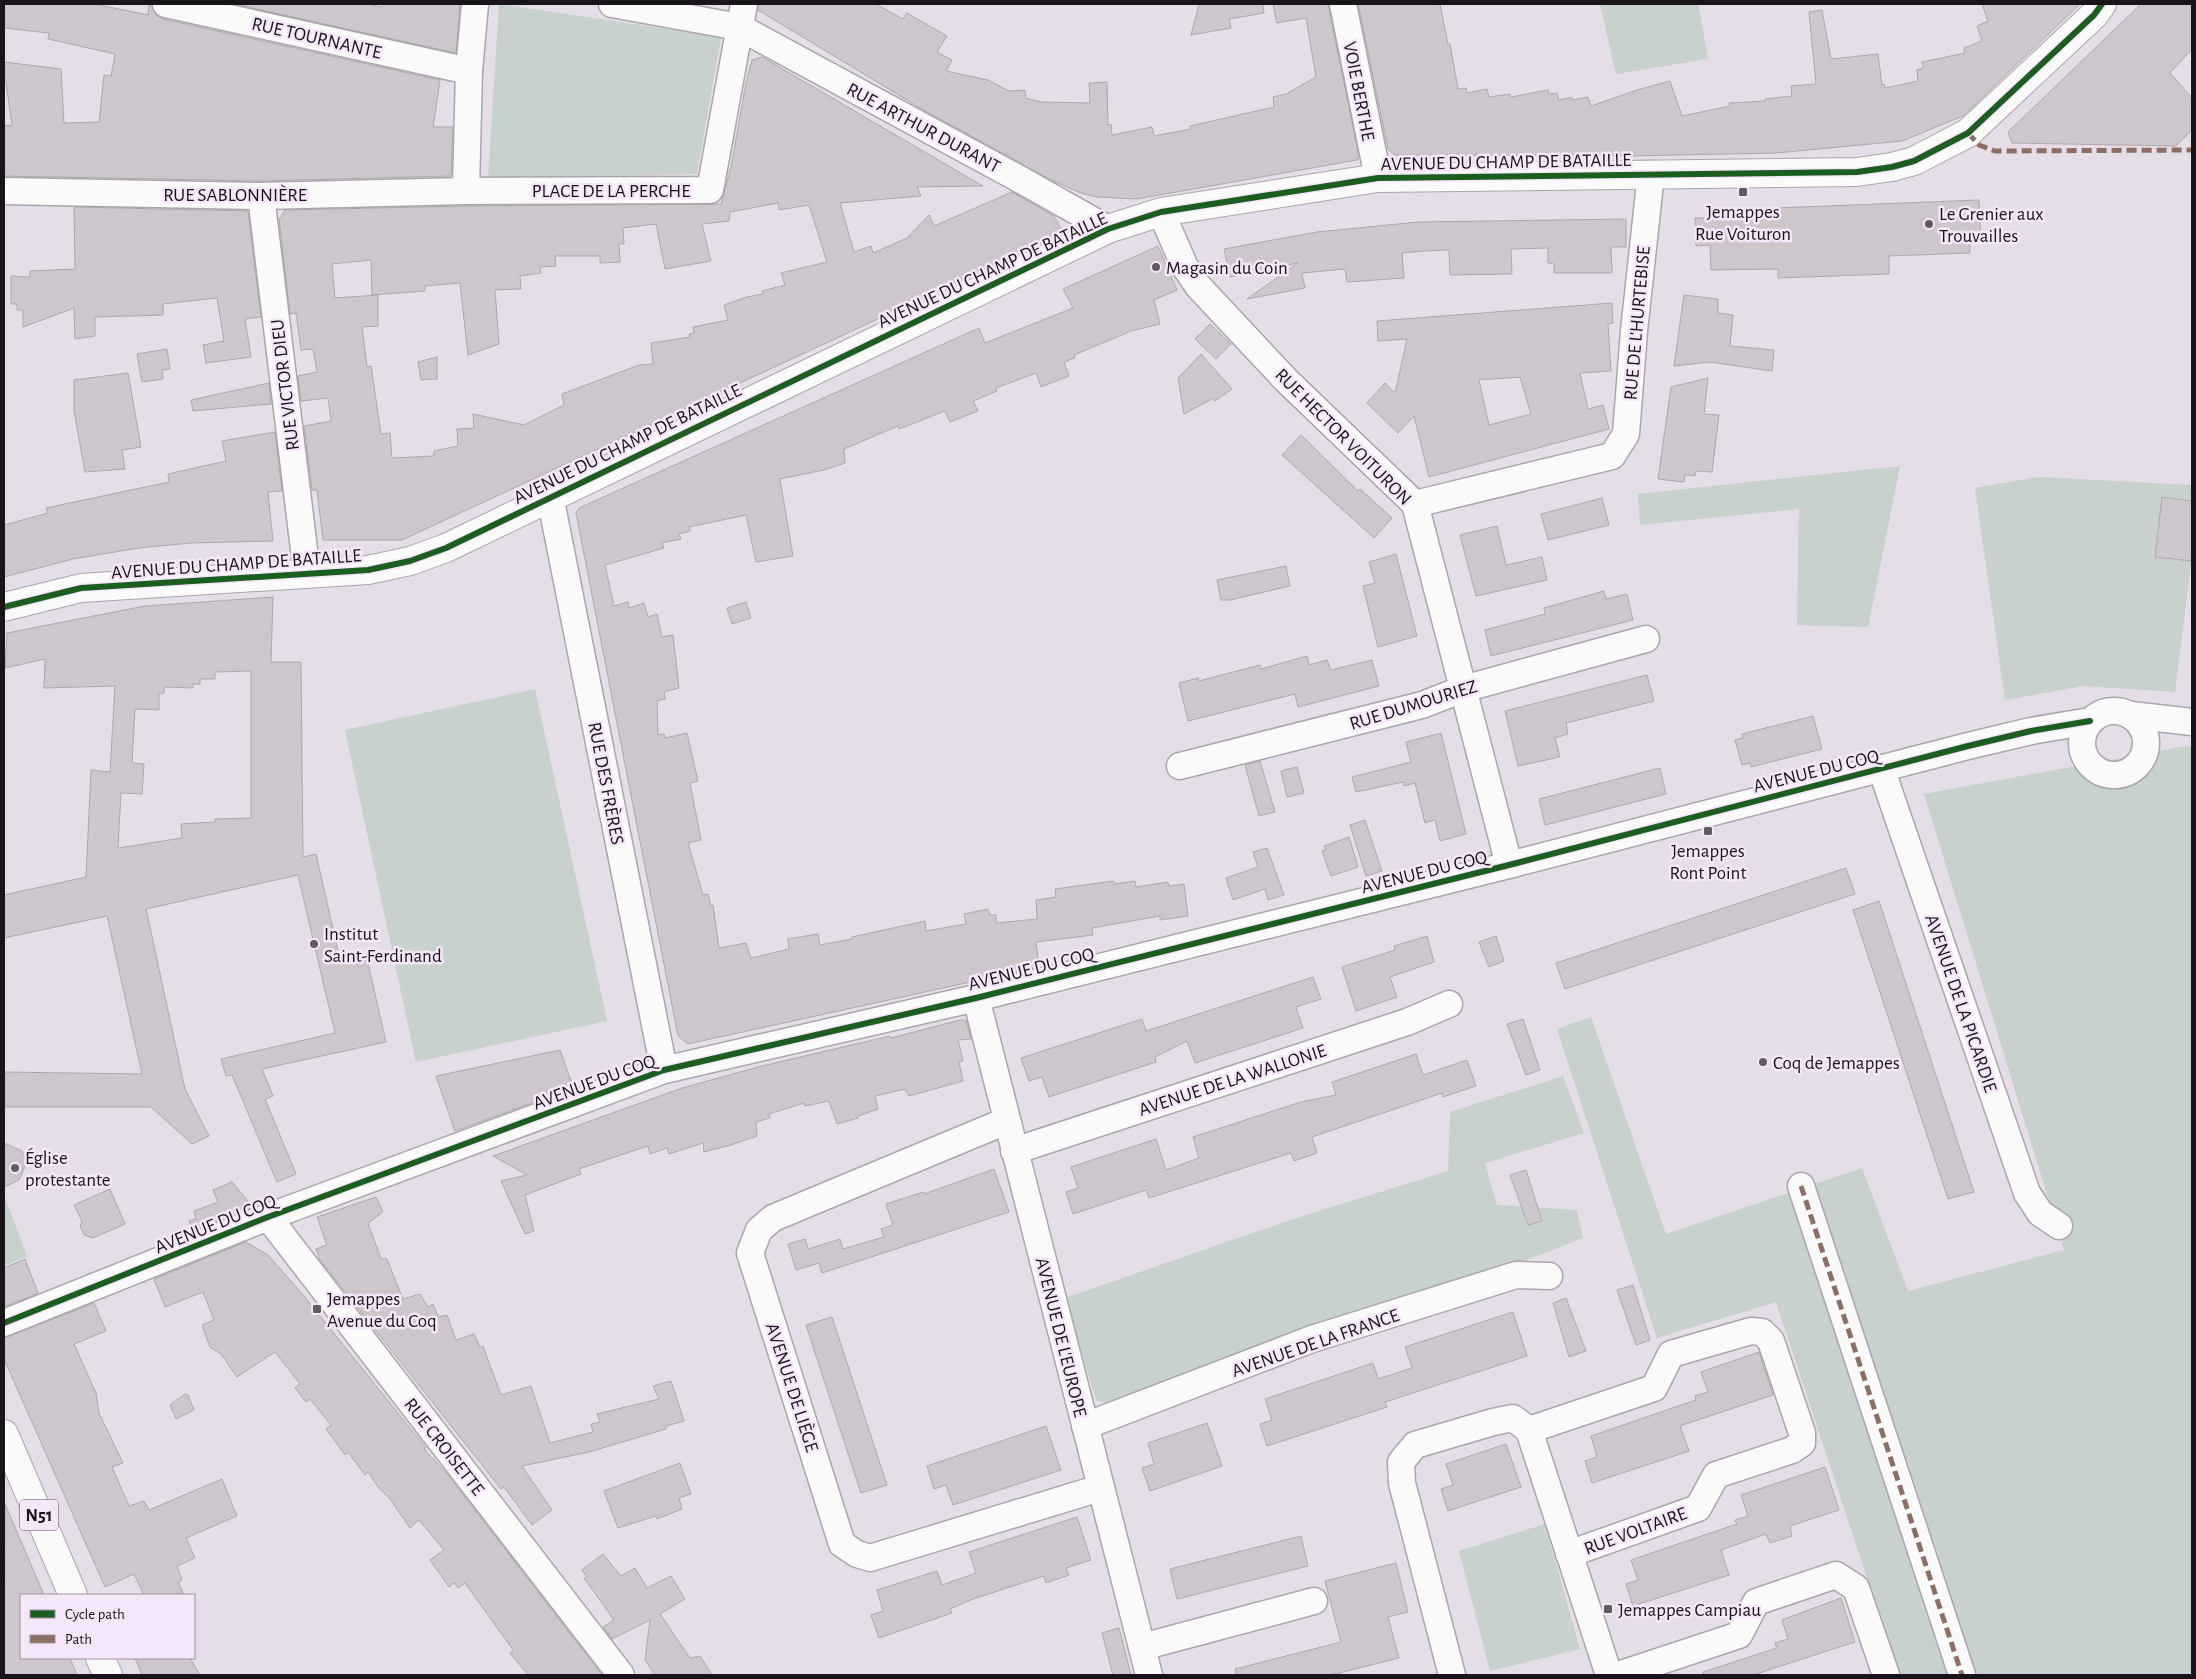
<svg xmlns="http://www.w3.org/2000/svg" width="2196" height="1679" font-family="'Alegreya Sans',sans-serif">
  <rect width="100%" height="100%" fill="#e5dde7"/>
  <g fill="#c7d1cd">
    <polygon points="499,4 721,37 697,174 488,178"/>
    <polygon points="1600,4 1698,4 1708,59 1616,74"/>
    <polygon points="1900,466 1868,627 1797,625 1799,509 1640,525 1638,494"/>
    <polygon points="2039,477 2192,485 2192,556 2175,692 2083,686 2005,700 1975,488"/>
    <polygon points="535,689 607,1021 416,1062 345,730"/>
    <polygon points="2186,746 2192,747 2192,1675 1899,1675 1776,1302 1657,1338 1557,1029 1591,1017 1666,1234 1862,1168 1908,1291 2064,1250 1924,794"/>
    <polygon points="1563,1076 1584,1133 1485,1163 1497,1205 1577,1210 1583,1238 1519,1263 1113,1405 1096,1400 1065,1298 1290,1220 1448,1171 1450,1112"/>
    <polygon points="4,1195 27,1256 4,1266"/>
    <polygon points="1545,1524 1580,1649 1490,1671 1459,1551"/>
  </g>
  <g fill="#cdc6cd" stroke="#afa7ad" fill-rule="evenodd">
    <polygon points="4,4 94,4 148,15 149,4 151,4 156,15 163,19 440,80 433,127 453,127 451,176 261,181 4,176 4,126 12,125 6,83 4,83 4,62 61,69 64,123 99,122 104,75 111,76 115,54 48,39 49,33 4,28"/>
    <polygon points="234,4 367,4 381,7 382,4 460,4 456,53"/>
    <polygon points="759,4 876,4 903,19 907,13 947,36 937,52 952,60 946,71 988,80 1009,91 1025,90 1026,98 1041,102 1090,103 1089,83 1107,82 1108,125 1111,124 1112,135 1152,127 1154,136 1191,129 1190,126 1274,107 1273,97 1286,94 1316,77 1306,18 1277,23 1273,4 1328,4 1359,157 1357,160 1137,199 1097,197 1081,193 1051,180 920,108 758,10"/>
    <polygon points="1199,4 1263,4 1264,13 1229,19 1231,28 1191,35"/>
    <polygon points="1358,4 1440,4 1448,44 1450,44 1458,89 1466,88 1467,93 1487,89 1489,97 1510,94 1511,97 1548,90 1549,94 1557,93 1559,100 1572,97 1573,100 1588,97 1591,106 1637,90 1670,81 1682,116 1730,106 1729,103 1765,101 1765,99 1792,96 1791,86 1816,84 1809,12 1822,10 1831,59 1878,54 1882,85 1884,84 1885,88 1918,81 1917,70 1923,68 1922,62 1965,53 1964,48 1982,41 1977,26 1988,21 1982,4 2080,4 1963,116 1902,141 1777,153 1629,156 1394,155 1388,149"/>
    <polygon points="2141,4 2192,4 2192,49 2170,73 2192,98 2192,130 2176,146 2012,143 2008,132"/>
    <path d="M762 57 983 186 917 187 921 196 840 203 854 252 871 246 873 253 907 238 929 215 934 226 1012 192 1054 216 1063 233 402 540H323L317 490H312L304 426 331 421 328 398 301 401 298 376 317 372 313 349 301 350 296 313 290 314 279 219 285 210 466 206 721 204 731 167 746 83 752 60ZM778 203 779 210 809 205 827 262 781 273 785 285 762 291 763 294 747 297 724 305 728 320 693 327 694 333 689 334 690 337 651 343 653 364 639 365 562 394 564 405 524 425 473 414 474 428 457 429 458 446 434 451V456L392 458 390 433 381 434 371 366 367 367 362 327 378 326V295L335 298 332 264 371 260 372 295 425 291V286L460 283 468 355 499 344 495 290 521 289 520 276 541 273 540 267 556 266 555 256H600V263L620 262 619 244H624L623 228 656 224 665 269 711 261 702 224 729 221 730 212Z"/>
    <polygon points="1979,200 1981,242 1970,243 1970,253 1889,256 1889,274 1778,278 1778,269 1711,270 1710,245 1696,246 1695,218 1776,216 1776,208"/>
    <polygon points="74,207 248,211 261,317 245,319 251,357 206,363 203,345 224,341 217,298 163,304 163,315 95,317 95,336 75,339 74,308 23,327 23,310 17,310 17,304 11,304 11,276 30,277 30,271 75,269"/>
    <polygon points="1626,219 1626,247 1611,247 1612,272 1610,273 1554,273 1554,264 1548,263 1548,248 1511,249 1512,274 1450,275 1449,250 1424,251 1402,253 1404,278 1347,282 1345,269 1302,273 1305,288 1247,299 1298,263 1230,277 1224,249 1317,232 1418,222"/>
    <polygon points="1158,246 1177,290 1154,300 1160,324 1131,331 1074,355 1075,358 1064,362 1069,376 1041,387 1036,373 996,388 997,391 973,401 978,411 950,422 945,411 899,429 898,426 844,449 845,463 824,470 780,479 793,556 756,562 746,515 689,527 690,531 679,534 681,539 662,543 664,548 605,565 614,606 628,602 629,608 644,603 648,617 657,614 662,637 673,635 679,688 664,692 665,699 657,701 658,735 664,734 665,738 687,733 698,781 690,783 701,840 688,843 703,895 708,894 711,906 713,905 719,948 746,943 751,958 789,949 788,939 818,934 820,945 852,939 852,937 925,921 926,931 966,924 964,914 988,909 990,915 996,915 996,923 1037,919 1036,900 1056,897 1055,889 1114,881 1114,884 1135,881 1136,887 1168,882 1169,886 1184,884 1188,916 1160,920 1160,916 1092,928 1093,935 1036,942 1039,967 688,1044 678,1036 576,513 579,508 979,328 985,343 1073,308 1063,289"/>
    <polygon points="1684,295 1718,299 1718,313 1733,315 1730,346 1774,350 1772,371 1710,362 1674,366"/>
    <path d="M1612 303 1613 323 1608 324 1611 371 1580 373 1588 409 1603 405 1609 429 1429 477 1414 416 1398 433 1367 403 1385 383 1395 393 1407 339 1378 341 1377 321ZM1520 377 1531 414 1489 425 1479 380Z"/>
    <polygon points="1210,324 1231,344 1216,359 1195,339"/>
    <polygon points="167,349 170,369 162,370 163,379 142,382 137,354"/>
    <polygon points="1201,354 1232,389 1215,401 1214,398 1184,414 1178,378"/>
    <polygon points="437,357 437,379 421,380 418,362"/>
    <polygon points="128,373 141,447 122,450 125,469 85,472 74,411 74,380"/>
    <polygon points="1708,378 1704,414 1719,415 1712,472 1696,471 1695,476 1685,475 1684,482 1658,479 1671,387"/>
    <polygon points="269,383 271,404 193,411 191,400"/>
    <polygon points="275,432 282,491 268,492 273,541 191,543 139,548 73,559 4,577 4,525 48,513 46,508 169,482 168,474 226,461 222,441"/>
    <polygon points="1301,435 1358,491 1360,489 1392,518 1374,538 1282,455"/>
    <polygon points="2162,497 2192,501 2192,561 2155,557"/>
    <polygon points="1602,498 1609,525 1548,540 1541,514"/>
    <polygon points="1497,526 1506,565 1542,557 1547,580 1476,596 1460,535"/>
    <polygon points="1396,554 1417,636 1378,647 1363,586 1375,583 1369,562"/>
    <polygon points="1286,566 1290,586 1230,600 1221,600 1217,580"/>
    <polygon points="1604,591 1606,599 1627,594 1633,620 1491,656 1485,630 1545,614 1544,608"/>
    <path d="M273 597 271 662H301L303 857 316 854 341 964 367 959 386 1042 262 1069 273 1096 265 1099 296 1174 277 1182 232 1075 226 1076 221 1059 335 1033 298 875 146 909 185 1089 209 1136 192 1144 151 1107H4V1072L142 1074 107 916 4 938V895L86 877 91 770 110 772 115 686 44 688 45 659 5 668 7 633 145 606ZM251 671V818L215 819V822L181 824 182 838 118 848 121 793 142 794 144 764 132 763 135 709 159 710V694L164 693V687L193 688V684H200V679H215V672Z"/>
    <polygon points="746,602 751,618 732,624 727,608"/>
    <polygon points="1307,656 1309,665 1327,660 1331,670 1372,660 1379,686 1298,707 1295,694 1188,721 1179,683 1198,678 1199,681 1260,665 1261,669"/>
    <polygon points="1647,675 1654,701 1566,723 1568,734 1555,738 1560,757 1518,766 1505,711"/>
    <polygon points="1813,716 1822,749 1751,767 1750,763 1742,765 1735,740 1743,738 1742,734"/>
    <polygon points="1441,733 1466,834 1440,841 1435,820 1425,823 1415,783 1404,786 1403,782 1356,792 1352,777 1411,762 1406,742"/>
    <polygon points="1260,761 1275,812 1259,816 1245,765"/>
    <polygon points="1297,767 1304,793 1287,797 1281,771"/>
    <polygon points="1660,768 1666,794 1545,825 1539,799"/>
    <polygon points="1365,820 1382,871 1366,876 1350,825"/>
    <polygon points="1349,837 1358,867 1331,876 1322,851 1326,850 1324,846"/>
    <polygon points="1267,848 1284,895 1268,900 1265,889 1233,900 1226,878 1258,867 1253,852"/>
    <polygon points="1846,868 1855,894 1565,989 1556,963"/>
    <polygon points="1879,901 1974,1192 1948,1199 1853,910"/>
    <polygon points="1427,936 1434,962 1390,977 1397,997 1356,1011 1342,967 1395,950 1394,946"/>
    <polygon points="1496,936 1504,961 1489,967 1479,942"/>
    <polygon points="1313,977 1321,999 1296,1007 1303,1028 1195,1063 1187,1041 1155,1057 1156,1062 1049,1097 1042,1077 1029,1081 1021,1058 1142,1019 1146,1031"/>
    <polygon points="1523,1019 1540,1070 1526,1075 1507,1024"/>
    <polygon points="960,1020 966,1020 971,1039 958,1040 963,1061 959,1062 963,1081 909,1096 905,1089 875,1096 878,1109 858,1116 858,1118 837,1124 829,1101 805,1106 804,1103 769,1114 770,1118 756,1122 757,1136 731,1145 704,1152 703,1143 669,1154 667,1148 650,1154 648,1146 579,1169 581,1174 525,1195 534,1231 525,1234 501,1181 527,1175 493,1156 682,1088 762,1066 890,1036 891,1038"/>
    <polygon points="560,1050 572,1084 551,1093 551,1096 455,1131 436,1076"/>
    <polygon points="1416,1054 1423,1075 1467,1060 1476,1086 1443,1097 1442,1093 1312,1137 1317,1153 1294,1161 1291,1153 1149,1198 1146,1190 1073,1214 1066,1192 1078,1188 1071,1167 1156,1139 1166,1170 1199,1158 1193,1137 1301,1102 1336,1095 1332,1082"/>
    <polygon points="4,1143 22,1151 28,1160 19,1180 4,1187"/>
    <polygon points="994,1169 1009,1212 822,1273 819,1263 796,1270 788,1244 805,1239 808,1249 840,1239 843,1249 884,1237 881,1229 893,1225 886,1204 923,1192 924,1194"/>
    <polygon points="1526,1170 1542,1221 1528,1225 1510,1175"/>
    <polygon points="232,1182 253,1207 193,1231 189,1221 196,1219 194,1211 218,1202 213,1190"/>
    <polygon points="110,1189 125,1224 93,1238 84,1235 80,1226 82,1221 74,1205"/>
    <polygon points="376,1197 383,1212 368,1223 381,1259 387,1259 403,1299 420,1294 428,1307 433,1304 438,1317 447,1315 456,1340 474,1334 480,1347 483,1346 501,1395 531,1386 550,1443 593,1432 591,1424 600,1422 597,1414 659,1399 653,1386 671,1381 684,1421 666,1426 666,1429 589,1452 522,1466 552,1510 532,1525 504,1487 501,1489 320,1260 316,1249 327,1245 317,1217"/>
    <polygon points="246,1242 268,1255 304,1296 426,1448 424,1449 447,1474 602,1675 528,1675 510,1653 513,1650 465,1583 458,1588 454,1583 449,1587 430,1560 444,1550 419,1520 410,1528 390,1499 378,1487 368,1472 365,1475 348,1452 345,1455 326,1429 331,1425 310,1399 306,1402 295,1388 300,1384 275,1352 237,1377 221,1354 210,1347 202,1325 214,1320 203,1292 165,1307 154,1279"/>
    <polygon points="25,1259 38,1293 4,1307 4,1268"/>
    <polygon points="1633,1285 1650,1340 1636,1345 1617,1290"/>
    <polygon points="1566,1298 1586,1351 1569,1357 1553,1303"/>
    <polygon points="94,1303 106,1331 74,1344 96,1393 99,1413 123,1463 112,1467 129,1506 144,1501 149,1510 222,1479 237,1516 186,1538 195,1558 177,1566 182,1580 178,1582 184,1595 144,1595 134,1574 105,1587 4,1359 4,1338"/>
    <polygon points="1513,1312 1527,1356 1385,1402 1387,1407 1267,1446 1260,1424 1272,1420 1265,1399 1373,1363 1378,1379 1412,1368 1405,1347"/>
    <polygon points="832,1317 887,1485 861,1493 806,1325"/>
    <polygon points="1759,1352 1773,1395 1680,1426 1689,1451 1592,1483 1585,1461 1597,1457 1591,1436 1696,1400 1695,1396 1708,1392 1701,1372"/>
    <polygon points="185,1394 188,1395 194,1410 176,1419 170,1405"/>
    <polygon points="1207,1423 1222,1466 1150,1491 1142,1468 1154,1464 1148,1443"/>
    <polygon points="1046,1426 1061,1470 953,1505 946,1485 934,1489 927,1466"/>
    <polygon points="1506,1444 1521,1487 1448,1511 1441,1489 1453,1485 1446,1464"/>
    <polygon points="680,1463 691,1494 679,1498 682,1509 657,1519 656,1516 618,1528 604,1491"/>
    <polygon points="1825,1467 1839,1510 1790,1526 1792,1536 1770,1543 1766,1534 1721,1550 1729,1575 1633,1606 1626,1584 1638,1580 1631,1560 1737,1524 1735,1520 1748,1516 1741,1495"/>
    <polygon points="5,1504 44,1595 21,1595 21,1658 70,1658 77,1675 4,1675"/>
    <polygon points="1077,1517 1091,1560 1066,1568 1069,1575 1046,1583 1044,1576 973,1599 950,1609 952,1613 879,1638 871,1615 883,1611 877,1590 937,1571 942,1585 976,1573 969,1552"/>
    <polygon points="1301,1536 1308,1566 1177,1599 1170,1569"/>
    <polygon points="603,1554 621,1576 635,1568 647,1588 671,1576 685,1599 660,1614 690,1658 700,1656 712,1675 655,1675 645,1660 650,1620 612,1639 603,1627 614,1620 584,1578 587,1577 582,1570"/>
    <polygon points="1396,1563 1408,1612 1388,1617 1399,1658 1331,1675 1236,1675 1235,1669 1341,1642 1325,1581"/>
    <polygon points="1841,1598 1855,1642 1753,1675 1704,1675 1703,1672 1777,1648 1775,1643 1788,1639 1782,1620"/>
    <polygon points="1119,1628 1131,1675 1113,1675 1102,1633"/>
    <polygon points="135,1658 190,1658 200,1675 142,1675"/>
  </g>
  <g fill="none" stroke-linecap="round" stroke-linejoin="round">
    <defs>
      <g id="street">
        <polyline points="166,4 469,71"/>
        <polyline points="612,4 739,27 1014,176 1108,229"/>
        <polyline points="1343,4 1378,178"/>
        <polyline points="4,191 261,196 466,191 710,190 744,4"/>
        <polyline points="466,191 469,71 475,4"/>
        <polyline points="261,196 307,574"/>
        <polyline points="1161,212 1185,267 1198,286 1286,380 1415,504 1509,865"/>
        <polyline points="550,496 664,1070"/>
        <polyline points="1415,504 1612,456 1626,434 1634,331 1651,174"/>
        <circle cx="2114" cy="743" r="32"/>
        <polyline points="2131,715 2192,722"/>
        <polyline points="1180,766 1422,705 1463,689 1646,639"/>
        <polyline points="1881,768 2027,1193 2040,1213 2059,1226"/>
        <polyline points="976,998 1149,1675"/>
        <polyline points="1006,1121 773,1218 759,1230 750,1253 842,1544 857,1554 870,1558 1100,1488"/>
        <polyline points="1014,1151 1407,1022 1449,1004"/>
        <polyline points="1801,1186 1962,1675"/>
        <polyline points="268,1217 621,1675"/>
        <polyline points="4,1323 268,1217 664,1070 976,998 1509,865 1968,746 2031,731 2090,721"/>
        <polyline points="1085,1426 1312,1339 1516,1275 1549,1276"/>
        <polyline points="1529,1430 1654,1388 1671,1354 1751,1331 1762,1332 1771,1341 1802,1433 1802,1443 1792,1450 1716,1475 1698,1508 1569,1554"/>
        <polyline points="1529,1430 1609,1675"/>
        <polyline points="1142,1647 1314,1601"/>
        <polyline points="1452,1675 1402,1483 1401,1462 1415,1445 1493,1422 1513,1418 1529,1430"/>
        <polyline points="1618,1675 1739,1635 1756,1602 1836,1575 1856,1588 1886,1675"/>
      </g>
      <polyline id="secondary" points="4,607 81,588 368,570 410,561 446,548 1108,229 1161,212 1378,178 1857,172 1892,167 1914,161 1968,133 2094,15 2102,4"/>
      <g id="primary">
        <polyline points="4,1434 73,1595"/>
        <polyline points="100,1658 108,1675"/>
      </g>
    </defs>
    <use href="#street" stroke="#aba5ad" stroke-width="29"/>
    <use href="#secondary" stroke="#aba5ad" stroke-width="30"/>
    <use href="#primary" stroke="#aba5ad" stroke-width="30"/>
    <use href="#street" stroke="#fbfafb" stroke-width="26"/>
    <use href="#secondary" stroke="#fbfafb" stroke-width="28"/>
    <use href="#primary" stroke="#fbfafb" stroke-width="28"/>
    <g stroke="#8d6e63" stroke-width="5" stroke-dasharray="10 5" stroke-linecap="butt">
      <polyline points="1968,133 1979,145 1995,151 2192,150"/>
      <polyline points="1801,1186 1962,1675"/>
    </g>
    <defs>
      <g id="cycleway">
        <polyline points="4,607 81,588 368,570 410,561 446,548 1108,229 1161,212 1378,178 1857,172 1892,167 1914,161 1968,133 2094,15 2102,4"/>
        <polyline points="4,1323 268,1217 664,1070 976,998 1509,865 1968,746 2031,731 2090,721"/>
      </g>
    </defs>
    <use href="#cycleway" stroke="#f5e6f9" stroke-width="9"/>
    <use href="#cycleway" stroke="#1b5e20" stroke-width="6"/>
  </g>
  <g fill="#605a62" stroke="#f5e6f9" stroke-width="2">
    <rect x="1738" y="187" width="10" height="10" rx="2.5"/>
    <circle cx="1929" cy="224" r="5"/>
    <circle cx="1156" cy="267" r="5"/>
    <rect x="1703" y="826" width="10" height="10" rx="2.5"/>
    <circle cx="314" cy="944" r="5"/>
    <circle cx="1763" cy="1062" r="5"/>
    <circle cx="15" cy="1168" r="5"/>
    <rect x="312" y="1304" width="10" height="10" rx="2.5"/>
    <rect x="1603" y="1604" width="10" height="10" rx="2.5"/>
  </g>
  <g text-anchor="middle" stroke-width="5" stroke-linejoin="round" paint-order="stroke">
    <rect fill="#f5e6f9" stroke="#5b535d" stroke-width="1" x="20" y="1499.5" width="38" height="31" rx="4"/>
    <g font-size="18" font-weight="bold" fill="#19141a">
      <text x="39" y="1521">N51</text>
    </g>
    <g font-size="19" fill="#19141a" stroke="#f5e6f9">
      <text transform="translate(317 37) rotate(13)" y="7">RUE TOURNANTE</text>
      <text transform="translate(1360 91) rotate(79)" y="7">VOIE BERTHE</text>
      <text transform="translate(924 127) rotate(28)" y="7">RUE ARTHUR DURANT</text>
      <text transform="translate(1506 161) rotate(-1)" y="7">AVENUE DU CHAMP DE BATAILLE</text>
      <text x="611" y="197">PLACE DE LA PERCHE</text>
      <text x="235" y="201">RUE SABLONNIÈRE</text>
      <text transform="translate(992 269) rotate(-25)" y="7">AVENUE DU CHAMP DE BATAILLE</text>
      <text transform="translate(1636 323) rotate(-85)" y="7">RUE DE L'HURTEBISE</text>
      <text transform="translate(284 385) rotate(-97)" y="7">RUE VICTOR DIEU</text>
      <text transform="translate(1344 436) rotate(45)" y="7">RUE HECTOR VOITURON</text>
      <text transform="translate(627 443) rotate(-26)" y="7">AVENUE DU CHAMP DE BATAILLE</text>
      <text transform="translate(236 563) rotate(-4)" y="7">AVENUE DU CHAMP DE BATAILLE</text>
      <text transform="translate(1413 704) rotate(-17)" y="7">RUE DUMOURIEZ</text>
      <text transform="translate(1816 770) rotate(-14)" y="7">AVENUE DU COQ</text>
      <text transform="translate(607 783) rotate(79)" y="7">RUE DES FRÈRES</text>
      <text transform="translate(1424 871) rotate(-14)" y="7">AVENUE DU COQ</text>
      <text transform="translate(1031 968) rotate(-14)" y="7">AVENUE DU COQ</text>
      <text transform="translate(1962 1003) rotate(71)" y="7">AVENUE DE LA PICARDIE</text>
      <text transform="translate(1232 1079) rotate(-18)" y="7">AVENUE DE LA WALLONIE</text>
      <text transform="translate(594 1081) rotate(-20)" y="7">AVENUE DU COQ</text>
      <text transform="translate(215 1223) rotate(-22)" y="7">AVENUE DU COQ</text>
      <text transform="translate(1062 1337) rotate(76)" y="7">AVENUE DE L'EUROPE</text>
      <text transform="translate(1315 1342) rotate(-19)" y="7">AVENUE DE LA FRANCE</text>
      <text transform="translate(793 1387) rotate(72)" y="7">AVENUE DE LIÈGE</text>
      <text transform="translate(445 1446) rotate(52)" y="7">RUE CROISETTE</text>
      <text transform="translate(1635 1530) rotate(-20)" y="7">RUE VOLTAIRE</text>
    </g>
    <g font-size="19" fill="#19141a" stroke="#f5e6f9" text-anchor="start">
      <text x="1743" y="218" text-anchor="middle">Jemappes<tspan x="1743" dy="22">Rue Voituron</tspan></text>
      <text x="1939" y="220">Le Grenier aux<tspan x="1939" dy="22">Trouvailles</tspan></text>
      <text x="1166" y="274">Magasin du Coin</text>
      <text x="1708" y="857" text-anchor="middle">Jemappes<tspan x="1708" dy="22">Ront Point</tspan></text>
      <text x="324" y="940">Institut<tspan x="324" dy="22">Saint-Ferdinand</tspan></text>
      <text x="1773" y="1069">Coq de Jemappes</text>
      <text x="25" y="1164">Église<tspan x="25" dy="22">protestante</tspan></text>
      <text x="327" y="1305">Jemappes<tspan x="327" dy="22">Avenue du Coq</tspan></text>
      <text x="1618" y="1616">Jemappes Campiau</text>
    </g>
  </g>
  <rect width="2196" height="1679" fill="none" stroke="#19141a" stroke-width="10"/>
  <rect x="20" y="1594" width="175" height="65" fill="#f5e6f9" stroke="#9d92a0"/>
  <rect x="30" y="1610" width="25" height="8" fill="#1b5e20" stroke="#9d92a0"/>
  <text x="65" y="1619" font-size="15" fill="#19141a">Cycle path</text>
  <rect x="30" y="1635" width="25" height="8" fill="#8d6e63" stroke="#9d92a0"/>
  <text x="65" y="1644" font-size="15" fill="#19141a">Path</text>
</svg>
